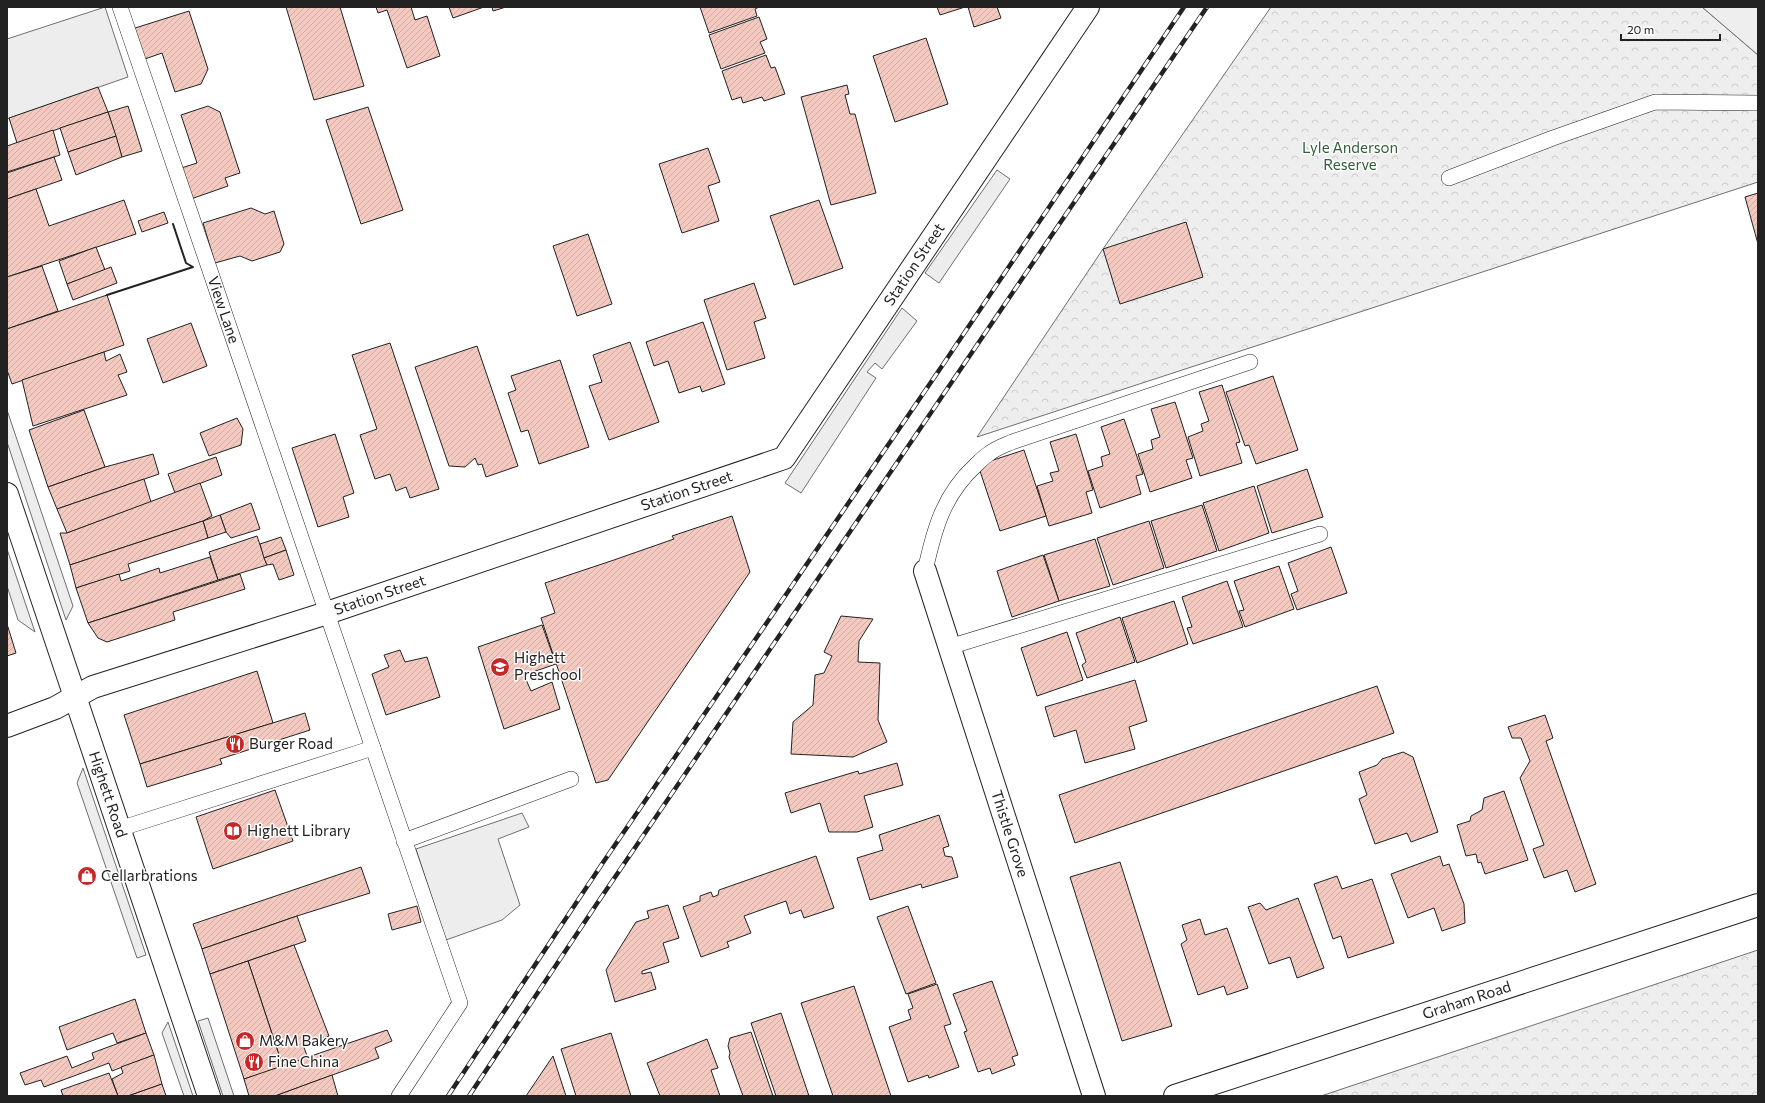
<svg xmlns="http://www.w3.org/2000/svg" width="1765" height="1103" font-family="Commissioner,sans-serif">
  <defs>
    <pattern id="park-crowns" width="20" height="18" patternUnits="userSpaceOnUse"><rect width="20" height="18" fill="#eee"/><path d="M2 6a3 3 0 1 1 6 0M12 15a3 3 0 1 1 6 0" fill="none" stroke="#ccc"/></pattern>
    <pattern id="building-hatch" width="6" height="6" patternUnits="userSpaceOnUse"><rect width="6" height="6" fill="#f3c9c0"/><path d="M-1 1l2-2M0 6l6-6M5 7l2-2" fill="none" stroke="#d0aca5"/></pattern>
  </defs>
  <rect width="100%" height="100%" fill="#fff"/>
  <g fill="url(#park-crowns)" stroke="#6f6f6f">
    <polygon points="1271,7 1702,7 1758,55 1758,182 977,437 1103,249"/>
    <polygon points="1758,950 1758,1096 1321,1096"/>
  </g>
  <polygon fill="#eee" stroke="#6f6f6f" points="1702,7 1758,7 1758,55"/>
  <g fill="#ededed" stroke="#6f6f6f">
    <polygon points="105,7 128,77 7,119 7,39"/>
    <polygon points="997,170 1010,179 939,283 925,273"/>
    <polygon points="902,308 917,321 882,369 875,363 867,372 876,378 801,493 785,483"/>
    <polygon points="7,410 73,606 66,620 7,442"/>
    <polygon points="7,549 35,632 18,620 7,586"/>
    <polygon points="83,768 146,955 137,958 77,783"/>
    <polygon points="522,813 529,827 498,839 520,905 502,920 446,940 416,849"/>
    <polygon points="208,1018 234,1096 223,1096 198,1021"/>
    <polygon points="168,1022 193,1096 184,1096 162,1033"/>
  </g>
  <g fill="url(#building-hatch)" stroke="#222">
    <polygon points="286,7 340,7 364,86 314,100"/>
    <polygon points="376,7 411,7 415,20 427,16 440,56 407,68 387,10 378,13"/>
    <polygon points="449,7 484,7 453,18"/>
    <polygon points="492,7 506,7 493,11"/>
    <polygon points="700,7 759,7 755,9 757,16 709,33"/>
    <polygon points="937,7 965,7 940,15"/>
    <polygon points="968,7 997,7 1001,18 974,27"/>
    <polygon points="189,11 208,69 201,84 175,92 162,53 142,60 132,29"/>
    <polygon points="759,17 767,39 760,42 765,53 721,69 709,35"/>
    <polygon points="926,38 948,104 895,122 873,56"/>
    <polygon points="766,55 771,68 775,67 785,94 764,101 762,97 743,103 741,97 732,100 722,71"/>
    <polygon points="847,85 849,94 845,95 850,114 855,114 876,193 831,205 801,97"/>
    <polygon points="98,87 108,112 17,143 9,118"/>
    <polygon points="128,106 142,151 122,157 108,112"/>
    <polygon points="208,106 220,112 240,173 225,178 228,186 188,200 178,169 197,163 181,115"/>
    <polygon points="368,107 403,210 361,224 326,120"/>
    <polygon points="108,112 116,136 68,152 60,128"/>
    <polygon points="53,130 60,155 7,172 7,146"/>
    <polygon points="116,136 122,157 76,175 68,152"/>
    <polygon points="708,148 720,182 708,186 719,221 682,233 659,164"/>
    <polygon points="54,157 62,180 7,199 7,173"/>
    <polygon points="36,189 49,226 124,200 136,234 7,277 7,199"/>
    <polygon points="1758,193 1758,244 1745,197"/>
    <polygon points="819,200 843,268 794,285 770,216"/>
    <polygon points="251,208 265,214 274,211 284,244 280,252 252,261 240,256 215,263 203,223"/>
    <polygon points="164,212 168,223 142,232 138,221"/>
    <polygon points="1186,222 1203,277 1120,304 1103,249"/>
    <polygon points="588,234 612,304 577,316 553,246"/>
    <polygon points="96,247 105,270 67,284 59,261"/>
    <polygon points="42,266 58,311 7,329 7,277"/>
    <polygon points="111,267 117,283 73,300 67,284"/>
    <polygon points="754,283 766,318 754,322 765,358 727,370 704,300"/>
    <polygon points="107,295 124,345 12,384 7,370 7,329"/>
    <polygon points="703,322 725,384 702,392 700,386 679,393 668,361 654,366 646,342"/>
    <polygon points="191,323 207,366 163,383 147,339"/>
    <polygon points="630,342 659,422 609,440 589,386 602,382 593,355"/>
    <polygon points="390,343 439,489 410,498 406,487 396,491 390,474 375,479 360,435 377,429 352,355"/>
    <polygon points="477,346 518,466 486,477 482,464 478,465 475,458 465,467 449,466 415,367"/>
    <polygon points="104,352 106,361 120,354 127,372 118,375 127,395 33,426 22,380"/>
    <polygon points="560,360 589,447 539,464 528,430 521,432 508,393 516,390 511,376"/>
    <polygon points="1273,376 1298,450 1256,464 1249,445 1245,446 1226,392"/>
    <polygon points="1222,385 1240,442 1236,443 1242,463 1200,476 1188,437 1203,431 1201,424 1209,421 1199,392"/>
    <polygon points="1175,402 1193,458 1186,460 1192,478 1150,492 1138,454 1153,449 1151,440 1160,437 1151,409"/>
    <polygon points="84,410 105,467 48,487 29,430"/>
    <polygon points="237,418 243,429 241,445 209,456 200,433"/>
    <polygon points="1124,419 1143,474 1136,476 1141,494 1100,508 1088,471 1103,466 1101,457 1110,454 1101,427"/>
    <polygon points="335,434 354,493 343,497 349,517 318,527 292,448"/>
    <polygon points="1076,434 1093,490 1086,492 1092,513 1049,526 1037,486 1053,481 1050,473 1059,471 1050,442"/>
    <polygon points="1024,450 1046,516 1000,531 978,465"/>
    <polygon points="153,454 159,474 57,509 48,487 105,467"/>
    <polygon points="216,457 222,475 175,493 168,474"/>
    <polygon points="1307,469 1323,517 1272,533 1257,486"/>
    <polygon points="144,479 151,502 67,533 57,509"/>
    <polygon points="200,483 212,516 203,521 70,565 60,533 67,533"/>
    <polygon points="1254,486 1269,533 1219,551 1203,503"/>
    <polygon points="251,503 260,529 231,538 226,532 220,515"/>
    <polygon points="1202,505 1217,551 1166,568 1151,521"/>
    <polygon points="220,515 226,532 208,538 203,521"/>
    <polygon points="732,516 750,572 608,780 596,783 541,618 555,613 545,583 611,561 674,539 672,536"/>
    <polygon points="203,521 208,538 128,564 130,571 76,588 70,565"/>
    <polygon points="1149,521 1164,568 1113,585 1097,538"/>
    <polygon points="257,536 267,565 218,580 209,552"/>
    <polygon points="281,537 286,550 264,558 260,544"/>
    <polygon points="1095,539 1110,586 1059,601 1044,555"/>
    <polygon points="1331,547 1347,593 1297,610 1291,594 1298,591 1288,563"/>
    <polygon points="286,550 294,575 279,580 273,564 267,565 264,558"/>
    <polygon points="1043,555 1059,601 1012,617 997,571"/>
    <polygon points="210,557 218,580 88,623 76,588 119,574 121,581 159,568 160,573"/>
    <polygon points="1279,566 1294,609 1245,627 1239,611 1244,610 1234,581"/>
    <polygon points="240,574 245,589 173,612 175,620 107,642 98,638 88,623"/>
    <polygon points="1227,581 1243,627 1193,644 1187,628 1192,627 1182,597"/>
    <polygon points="1174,601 1188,644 1137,663 1122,618"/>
    <polygon points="841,616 873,619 859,641 858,662 880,663 878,720 887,742 853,757 791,754 793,722 813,705 815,675 824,673 832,656 824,652"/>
    <polygon points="1120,617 1135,662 1087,678 1082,665 1086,662 1076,633"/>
    <polygon points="7,624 16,653 7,656"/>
    <polygon points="542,625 556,664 524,675 531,691 552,682 560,709 504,729 478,647"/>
    <polygon points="1067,632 1083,680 1037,696 1021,648"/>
    <polygon points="400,650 405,662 427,657 440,697 386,715 372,674 389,667 384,655"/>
    <polygon points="257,671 273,723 140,764 124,715"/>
    <polygon points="1135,680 1147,721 1129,727 1135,749 1085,763 1076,730 1054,737 1045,707"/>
    <polygon points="1377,686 1394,733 1075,843 1059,795"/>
    <polygon points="305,713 310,730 220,759 222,764 147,787 140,764"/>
    <polygon points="1545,715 1553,738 1546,741 1596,884 1575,892 1567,870 1544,878 1533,849 1544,845 1520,778 1530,761 1521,738 1512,738 1508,727"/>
    <polygon points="1403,752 1413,757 1438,832 1411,842 1407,833 1375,844 1359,799 1367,795 1359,772 1377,765 1382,759"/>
    <polygon points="897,763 903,785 864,796 873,827 857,832 829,832 820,803 791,813 785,793 858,771 859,774"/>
    <polygon points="275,790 293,841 213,869 196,817"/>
    <polygon points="1504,791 1528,860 1485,874 1481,862 1478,863 1476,854 1466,856 1457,825 1470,821 1471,816 1482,810 1484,798"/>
    <polygon points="939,815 949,846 943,848 945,856 952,857 958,877 922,888 921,884 870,900 857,858 883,850 879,835"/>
    <polygon points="816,856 834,908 804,918 801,910 790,914 786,901 744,916 751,933 727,942 729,947 701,957 683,907 700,901 700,896 711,892 713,897 718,895 719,890"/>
    <polygon points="1440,856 1443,866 1449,864 1464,904 1465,923 1442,931 1434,908 1408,918 1391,874"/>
    <polygon points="1120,862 1172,1026 1122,1041 1070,877"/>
    <polygon points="361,867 370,893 297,916 202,949 193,924"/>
    <polygon points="1337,876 1342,889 1372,879 1394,943 1348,958 1341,936 1333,939 1314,884"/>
    <polygon points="1298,898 1324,968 1297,978 1290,957 1269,964 1248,907 1260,903 1266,910"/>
    <polygon points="668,905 679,938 663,943 669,962 642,971 642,974 651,972 656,989 615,1002 606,970 636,922 649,918 647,911"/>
    <polygon points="417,906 421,922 392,930 388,914"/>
    <polygon points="908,906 936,983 906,994 877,917"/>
    <polygon points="297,916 306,941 210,974 202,949"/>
    <polygon points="1200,919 1205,935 1227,928 1248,988 1227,995 1224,986 1198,995 1181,944 1187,940 1182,925"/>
    <polygon points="294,945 329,1036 303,1045 308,1058 283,1067 248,961"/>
    <polygon points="248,961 283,1067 244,1079 210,974"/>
    <polygon points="992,981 1018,1055 1012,1057 1015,1065 992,1074 990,1068 978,1072 964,1032 967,1031 953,994"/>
    <polygon points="937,984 951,1024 944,1026 959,1067 929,1078 928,1075 908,1082 889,1027 911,1019 908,1010 913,1008 908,994"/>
    <polygon points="854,986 891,1096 833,1096 801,1003"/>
    <polygon points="135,999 146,1033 117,1043 113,1033 67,1050 59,1027"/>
    <polygon points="781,1013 809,1096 776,1096 751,1023"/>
    <polygon points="387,1030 392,1041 375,1048 379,1058 275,1096 249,1096 244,1079"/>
    <polygon points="751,1032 773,1096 743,1096 729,1057 730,1053 728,1046 730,1038"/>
    <polygon points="146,1033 154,1055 112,1071 109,1063 44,1087 41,1080 25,1085 20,1073 67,1056 72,1068 94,1059 92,1053"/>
    <polygon points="611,1033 631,1096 576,1096 561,1049"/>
    <polygon points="707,1039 718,1068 711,1070 720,1096 660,1096 647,1063"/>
    <polygon points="154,1055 162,1084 128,1096 118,1096 112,1079 123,1073 121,1067"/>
    <polygon points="553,1056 566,1096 526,1096"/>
    <polygon points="109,1073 118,1096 63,1096 61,1090"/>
    <polygon points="332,1075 338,1096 275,1096"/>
    <polygon points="162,1084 166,1096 128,1096"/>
  </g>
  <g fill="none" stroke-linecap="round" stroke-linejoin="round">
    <defs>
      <g id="lane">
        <path id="s1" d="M120 7 460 1003 399 1096"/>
        <polyline points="1449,178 1553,138 1655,102 1758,103"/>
        <path d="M925 571C934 530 943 495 976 465 980 461 985 456 990 453 996 448 1005 445 1012 442L1250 362"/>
        <polyline points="949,647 1320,534"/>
        <polyline points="119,829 373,748"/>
        <polyline points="404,841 571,779"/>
      </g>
      <g id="street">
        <path id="s2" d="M925 571 1094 1096"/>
        <path id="s3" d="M7 726 55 708 93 687 327 613 784 458 1088 7"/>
        <path id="s4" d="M1175 1096 1758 905"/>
      </g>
      <g id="secondary">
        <path id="s5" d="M7 494 209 1096"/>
      </g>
    </defs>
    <use href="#lane" stroke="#222" stroke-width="16"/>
    <use href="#street" stroke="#222" stroke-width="24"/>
    <use href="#secondary" stroke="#222" stroke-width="24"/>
    <use href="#lane" stroke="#fff" stroke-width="15"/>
    <use href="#street" stroke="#fff" stroke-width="22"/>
    <use href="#secondary" stroke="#fff" stroke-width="22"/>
    <defs>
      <g id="rail">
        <polyline points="448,1096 602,864 942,366 1184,7"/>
        <polyline points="469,1096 596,905 1207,7"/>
      </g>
    </defs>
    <use href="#rail" stroke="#222" stroke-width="4.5"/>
    <use href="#rail" stroke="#fff" stroke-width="3" stroke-dasharray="9" stroke-linecap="butt"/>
    <polyline stroke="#222" stroke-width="2" points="107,295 193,267 186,263 173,224"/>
  </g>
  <defs>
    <symbol id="school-disc" viewBox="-11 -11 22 22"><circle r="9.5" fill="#c62828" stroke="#fff"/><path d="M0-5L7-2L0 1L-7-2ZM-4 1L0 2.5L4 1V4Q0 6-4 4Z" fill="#fff"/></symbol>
    <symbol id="restaurant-disc" viewBox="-11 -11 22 22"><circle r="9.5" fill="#c62828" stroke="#fff"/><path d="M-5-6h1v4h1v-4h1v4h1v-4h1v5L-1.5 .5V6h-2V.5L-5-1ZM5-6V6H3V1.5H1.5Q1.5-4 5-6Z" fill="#fff"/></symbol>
    <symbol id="library-disc" viewBox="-11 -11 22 22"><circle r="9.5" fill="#c62828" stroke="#fff"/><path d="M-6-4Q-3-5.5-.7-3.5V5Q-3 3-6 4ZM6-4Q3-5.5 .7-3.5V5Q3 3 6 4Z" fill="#fff"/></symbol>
    <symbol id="shop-disc" viewBox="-11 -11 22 22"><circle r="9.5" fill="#c62828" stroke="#fff"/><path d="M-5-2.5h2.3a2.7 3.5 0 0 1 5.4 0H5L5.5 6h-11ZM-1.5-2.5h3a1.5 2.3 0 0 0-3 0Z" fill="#fff"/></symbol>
  </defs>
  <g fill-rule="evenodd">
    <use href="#school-disc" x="489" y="656" width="22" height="22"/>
    <use href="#restaurant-disc" x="224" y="733" width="22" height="22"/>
    <use href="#library-disc" x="222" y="820" width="22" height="22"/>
    <use href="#shop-disc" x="76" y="865" width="22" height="22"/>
    <use href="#shop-disc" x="234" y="1030" width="22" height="22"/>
    <use href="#restaurant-disc" x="243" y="1051" width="22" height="22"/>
  </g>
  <g text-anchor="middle" stroke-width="3" stroke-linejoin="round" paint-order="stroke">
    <g font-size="15" fill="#2f5e38" stroke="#fff">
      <text x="1350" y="153">Lyle Anderson<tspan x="1350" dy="17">Reserve</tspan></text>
    </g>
    <g font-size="15" fill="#222" stroke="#fff">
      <text dy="5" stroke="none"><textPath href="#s3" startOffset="1056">Station Street</textPath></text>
      <text dy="5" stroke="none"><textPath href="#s1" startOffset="320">View Lane</textPath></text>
      <text dy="5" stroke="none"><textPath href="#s3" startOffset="720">Station Street</textPath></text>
      <text dy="5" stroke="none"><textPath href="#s3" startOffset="396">Station Street</textPath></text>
      <text dy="5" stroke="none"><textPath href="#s5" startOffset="317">Highett Road</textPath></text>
      <text dy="5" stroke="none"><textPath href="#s2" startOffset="276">Thistle Grove</textPath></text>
      <text dy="5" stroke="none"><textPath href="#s4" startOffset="307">Graham Road</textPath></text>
    </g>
    <g font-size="15" fill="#222" stroke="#fff" text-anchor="start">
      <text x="514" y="663">Highett<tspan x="514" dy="17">Preschool</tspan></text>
      <text x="249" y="749">Burger Road</text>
      <text x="247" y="836">Highett Library</text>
      <text x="101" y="881">Cellarbrations</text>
      <text x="259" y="1046">M&amp;M Bakery</text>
      <text x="268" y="1067">Fine China</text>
    </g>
  </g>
  <rect width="1765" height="1103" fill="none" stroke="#222222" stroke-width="16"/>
  <path d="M1621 34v6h99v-6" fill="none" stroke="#222222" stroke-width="2"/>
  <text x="1627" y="34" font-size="12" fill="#222222" stroke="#ffffff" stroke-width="3" paint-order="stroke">20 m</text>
</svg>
